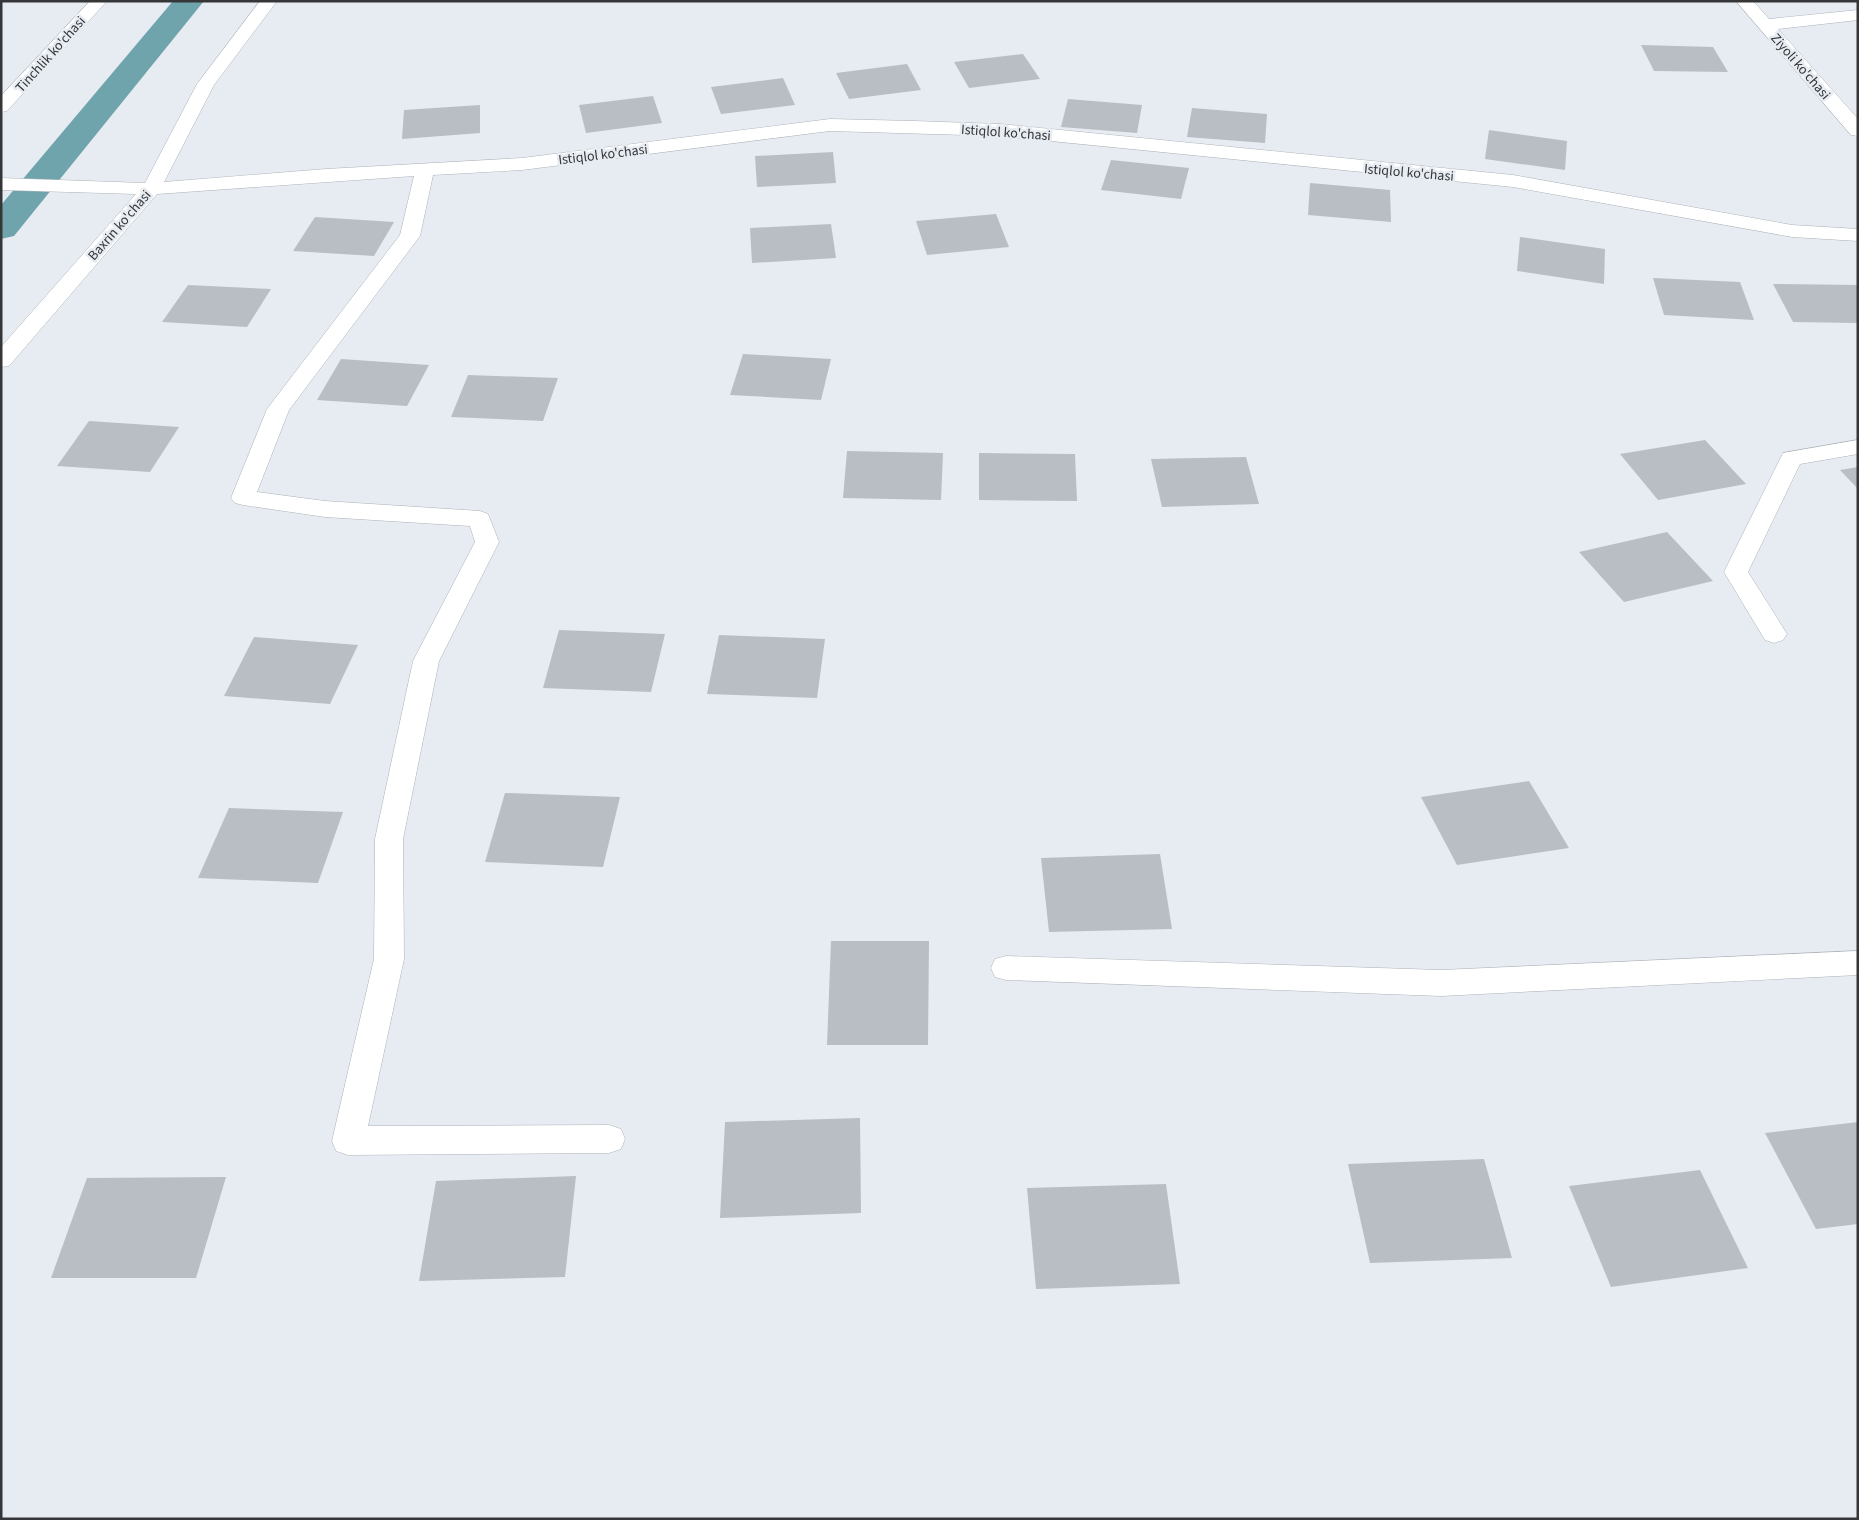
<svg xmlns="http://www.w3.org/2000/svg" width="1859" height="1520" font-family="'Source Sans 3',sans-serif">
  <rect width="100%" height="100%" fill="#e7ecf2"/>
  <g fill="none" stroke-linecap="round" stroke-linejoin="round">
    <polygon fill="#6fa4ad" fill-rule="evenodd" points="173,1 204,1 14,236 1,239 1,205"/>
  </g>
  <g fill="#b9bec4">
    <polygon points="1641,45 1713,47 1728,72 1654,71"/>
    <polygon points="1023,54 1040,79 969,88 954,62"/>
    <polygon points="907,64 921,90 849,99 836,73"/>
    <polygon points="783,78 795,105 721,114 711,87"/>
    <polygon points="653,96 662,123 586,133 579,105"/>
    <polygon points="1068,99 1142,105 1137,133 1061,127"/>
    <polygon points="480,105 480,133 402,139 404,110"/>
    <polygon points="1192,108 1267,114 1265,143 1187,137"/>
    <polygon points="1489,130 1567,141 1565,170 1485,159"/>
    <polygon points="833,152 836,183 757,187 755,156"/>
    <polygon points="1111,160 1189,168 1181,199 1101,190"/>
    <polygon points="1310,183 1390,190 1391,222 1308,215"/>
    <polygon points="996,214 1009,247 927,255 916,221"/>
    <polygon points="315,217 394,222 374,256 293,251"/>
    <polygon points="831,224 836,258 752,263 750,228"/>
    <polygon points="1520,237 1605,249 1604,284 1517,271"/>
    <polygon points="1653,278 1740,282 1754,320 1664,315"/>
    <polygon points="1773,284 1858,285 1858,323 1793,322"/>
    <polygon points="188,285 271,289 247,327 162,322"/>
    <polygon points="743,354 831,359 821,400 730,395"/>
    <polygon points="341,359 429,365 407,406 317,400"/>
    <polygon points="468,375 558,378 543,421 451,417"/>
    <polygon points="89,421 179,427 150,472 57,466"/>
    <polygon points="1705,440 1746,484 1658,500 1620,454"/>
    <polygon points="847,451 943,453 941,500 843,498"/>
    <polygon points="979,453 1075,454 1077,501 979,500"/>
    <polygon points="1246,457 1259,504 1162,507 1151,459"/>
    <polygon points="1858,467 1858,489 1840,470"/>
    <polygon points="1667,532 1713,581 1624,602 1579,552"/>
    <polygon points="559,630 665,634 651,692 543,688"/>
    <polygon points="719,635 825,639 817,698 707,694"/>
    <polygon points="254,637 358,645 330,704 224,696"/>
    <polygon points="1529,781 1569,848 1457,865 1421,797"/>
    <polygon points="505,793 620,797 603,867 485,862"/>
    <polygon points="229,808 343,812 318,883 198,878"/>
    <polygon points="1160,854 1172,929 1049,932 1041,858"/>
    <polygon points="831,941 929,941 928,1045 827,1045"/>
    <polygon points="860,1118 861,1213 720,1218 725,1122"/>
    <polygon points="1858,1122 1858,1224 1816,1229 1765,1133"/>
    <polygon points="1484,1159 1512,1258 1370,1263 1348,1164"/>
    <polygon points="1700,1170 1748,1268 1611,1287 1569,1186"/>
    <polygon points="576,1176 565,1277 419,1281 436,1181"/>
    <polygon points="226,1177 196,1278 51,1278 87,1178"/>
    <polygon points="1166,1184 1180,1284 1036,1289 1027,1188"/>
  </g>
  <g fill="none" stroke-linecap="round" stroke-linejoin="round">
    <defs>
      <g id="minor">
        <polygon points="90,1 107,1 7,111 1,112 1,96"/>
        <polygon points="260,1 277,1 214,85 164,182 326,169 522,158 830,119 914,121 1000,124 1513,175 1792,225 1858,229 1858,241 1792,237 1513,187 1000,136 830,131 522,170 433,175 420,236 289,410 257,492 325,501 480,511 488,514 499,542 439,661 403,839 404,959 368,1126 609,1125 621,1129 625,1139 621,1149 609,1153 348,1155 336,1151 332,1141 374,959 375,839 413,661 475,542 470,526 325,517 243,505 235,503 231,498 267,409 400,235 414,176 157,194 9,366 1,367 1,347 136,194 1,190 1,178 145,183 197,84"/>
        <polygon points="1736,1 1753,1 1769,19 1858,10 1858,20 1778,29 1858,119 1858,136 1851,135"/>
        <polygon points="1858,440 1858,454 1800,464 1748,572 1787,634 1783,640 1774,643 1765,640 1724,572 1783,453"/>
        <polygon points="1858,951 1858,975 1441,996 1006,980 995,977 991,968 995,959 1006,956 1441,970"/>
      </g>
    </defs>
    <use href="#minor" stroke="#adb2b8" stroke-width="1"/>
    <use href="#minor" fill="#fff" fill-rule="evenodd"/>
  </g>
  <g text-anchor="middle" stroke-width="5" stroke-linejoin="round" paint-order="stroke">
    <g font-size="14" fill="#343638" stroke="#e7ecf2">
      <text transform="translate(50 54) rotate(-48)" y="5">Tinchlik ko'chasi</text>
      <text transform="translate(1801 66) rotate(49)" y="5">Ziyoli ko'chasi</text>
      <text transform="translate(1006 132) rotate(4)" y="5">Istiqlol ko'chasi</text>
      <text transform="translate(603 154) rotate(-7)" y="5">Istiqlol ko'chasi</text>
      <text transform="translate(1409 172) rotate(5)" y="5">Istiqlol ko'chasi</text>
      <text transform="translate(119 225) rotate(-49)" y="5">Baxrin ko'chasi</text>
    </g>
  </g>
  <rect width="1859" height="1520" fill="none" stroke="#343638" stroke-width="5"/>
</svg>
